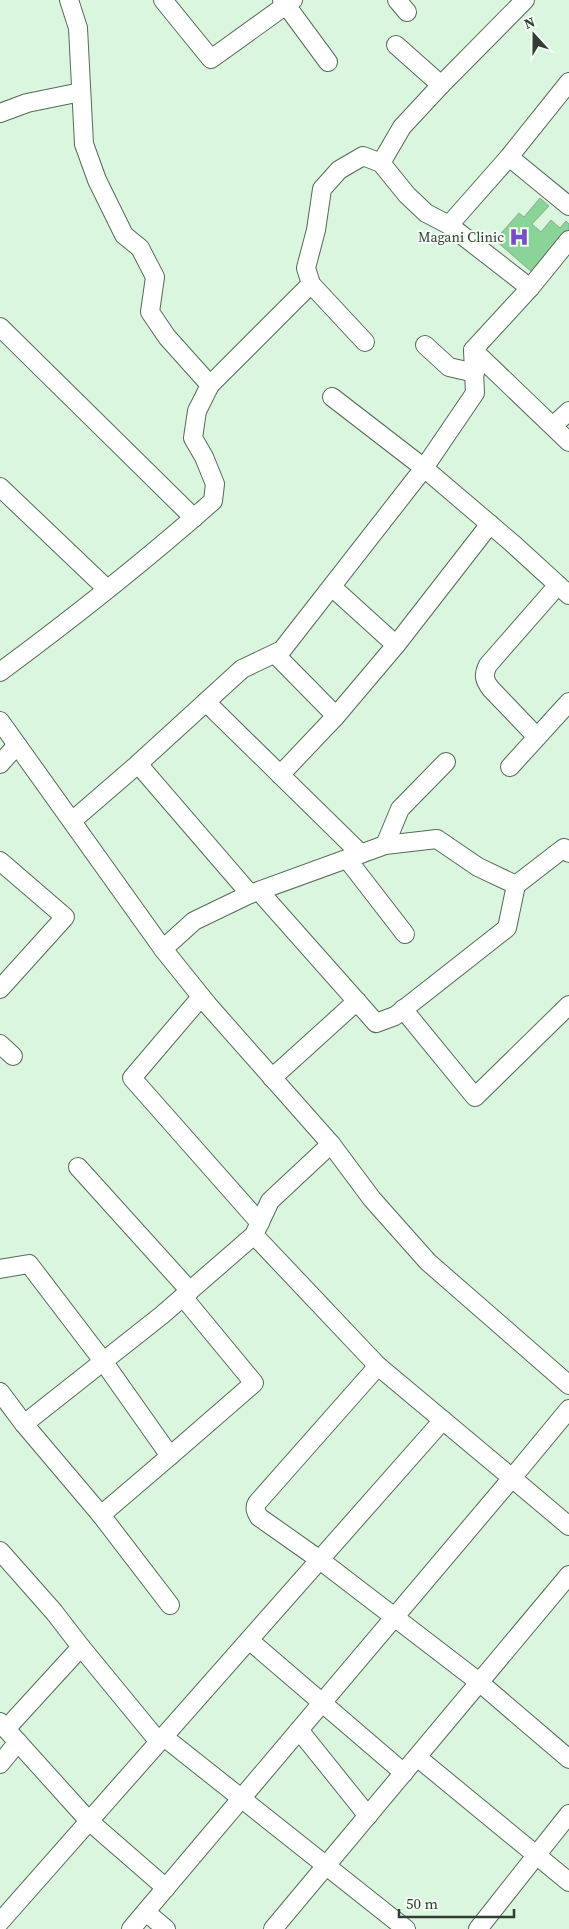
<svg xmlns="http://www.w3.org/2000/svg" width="569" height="1929" font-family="'Source Serif 4',serif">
  <rect width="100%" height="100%" fill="#dbf6de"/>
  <polygon fill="#8ad497" stroke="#8fa892" points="540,198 549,206 532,224 541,232 551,220 560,228 566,221 569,224 569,232 533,273 495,240 519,213 524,217"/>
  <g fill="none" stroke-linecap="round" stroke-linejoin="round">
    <defs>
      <g id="minor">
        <polyline points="163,0 211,59 286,5 282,0"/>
        <polyline points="293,0 286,5 328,62"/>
        <polyline points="397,0 407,12"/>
        <polyline points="396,45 441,85"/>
        <polyline points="569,82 509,157 569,206"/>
        <polyline points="0,113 27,103 81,92"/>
        <polyline points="381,163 402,127 441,85 525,0"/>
        <polyline points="449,225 509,157"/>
        <polyline points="569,240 530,288 473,350 569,442"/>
        <polyline points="311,284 306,268 316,230 322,189 339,170 363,156 381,163 407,195 426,213 449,225 530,288"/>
        <polyline points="0,327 194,518"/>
        <polyline points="425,345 449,367 475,373"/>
        <polyline points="473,350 475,393 424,468 512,543 569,595"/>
        <polyline points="210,385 311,284 365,342"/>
        <polyline points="553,426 569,411"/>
        <polyline points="0,487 107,589"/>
        <polyline points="332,587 396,645"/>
        <polyline points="275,654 336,716"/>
        <path d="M0 672C73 618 145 561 213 501L215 484 204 457 193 438 197 411 210 385 167 337 150 312 155 277 140 248 124 235 97 180 84 144 78 28 69 0"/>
        <polyline points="206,702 361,854"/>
        <polyline points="0,721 163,949 194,921 250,894 385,845 437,839 478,867 516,885 564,848 569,853"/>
        <path d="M537 737 491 689C484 680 483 675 488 665L558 585"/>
        <polyline points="0,764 17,745"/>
        <polyline points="138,764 250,894"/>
        <polyline points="510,767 569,702"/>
        <polyline points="280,775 336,716 396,645 490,524"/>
        <polyline points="72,821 138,764 242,669 282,650 424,468 332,397"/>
        <polyline points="385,845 400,809 446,762"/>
        <polyline points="347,859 405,934"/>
        <polyline points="0,861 65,917 0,989"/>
        <polyline points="259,891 376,1023 395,1016 507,928 516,885"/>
        <polyline points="163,949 208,1005 331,1144 372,1199 428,1262 569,1385"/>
        <polyline points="201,997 132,1078 260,1223"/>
        <polyline points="403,1009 475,1097 569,1005"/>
        <polyline points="0,1044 13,1056"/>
        <polyline points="272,1078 357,1001"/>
        <polyline points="78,1167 190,1291"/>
        <polyline points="254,1235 378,1366 512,1478 569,1409"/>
        <polyline points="0,1269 29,1264 103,1361 170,1456 254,1383 183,1297"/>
        <path d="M378 1366 257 1503C254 1508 256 1512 259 1517L320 1560 479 1682 569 1759"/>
        <polyline points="0,1392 24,1424 101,1515 170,1456"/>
        <polyline points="24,1424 162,1315 254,1235 270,1201 331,1144"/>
        <polyline points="101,1515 170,1605"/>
        <polyline points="0,1551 54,1612 81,1647 6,1729 0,1722"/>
        <polyline points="249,1640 404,1773"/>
        <polyline points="81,1647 159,1742"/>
        <polyline points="6,1729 89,1821 166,1888"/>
        <polyline points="299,1730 368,1816"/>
        <polyline points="164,1737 406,1929"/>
        <polyline points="417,1757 569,1882"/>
        <polyline points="0,1764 18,1742"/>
        <polyline points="146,1912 166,1929"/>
        <polyline points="0,1922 443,1420"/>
        <polyline points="131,1929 512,1478 569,1526"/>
        <polyline points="273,1929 569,1575"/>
        <polyline points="478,1929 569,1814"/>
      </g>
    </defs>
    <use href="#minor" stroke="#546b57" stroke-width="20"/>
    <use href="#minor" stroke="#fff" stroke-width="18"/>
  </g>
  <defs>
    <symbol id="hospital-bare" viewBox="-9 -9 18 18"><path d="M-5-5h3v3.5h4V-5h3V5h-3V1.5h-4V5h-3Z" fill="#774ec7" stroke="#f3fef5" stroke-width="2.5" paint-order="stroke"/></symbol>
  </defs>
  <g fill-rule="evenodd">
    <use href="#hospital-bare" x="505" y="223" width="28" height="28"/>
  </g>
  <g text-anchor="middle" stroke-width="4" stroke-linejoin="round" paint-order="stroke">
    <g font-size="14" fill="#323d34" stroke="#f3fef5" text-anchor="end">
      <text x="504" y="242">Magani Clinic</text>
    </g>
  </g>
  <g transform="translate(534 35) rotate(339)" stroke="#f3fef5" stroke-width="4" paint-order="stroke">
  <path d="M0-4L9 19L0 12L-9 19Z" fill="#323d34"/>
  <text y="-8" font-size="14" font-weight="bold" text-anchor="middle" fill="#323d34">N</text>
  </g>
  <path d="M399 1909v8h115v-8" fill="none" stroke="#323d34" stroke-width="2.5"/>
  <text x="406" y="1909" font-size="15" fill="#323d34" stroke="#f3fef5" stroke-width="4" paint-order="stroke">50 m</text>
</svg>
